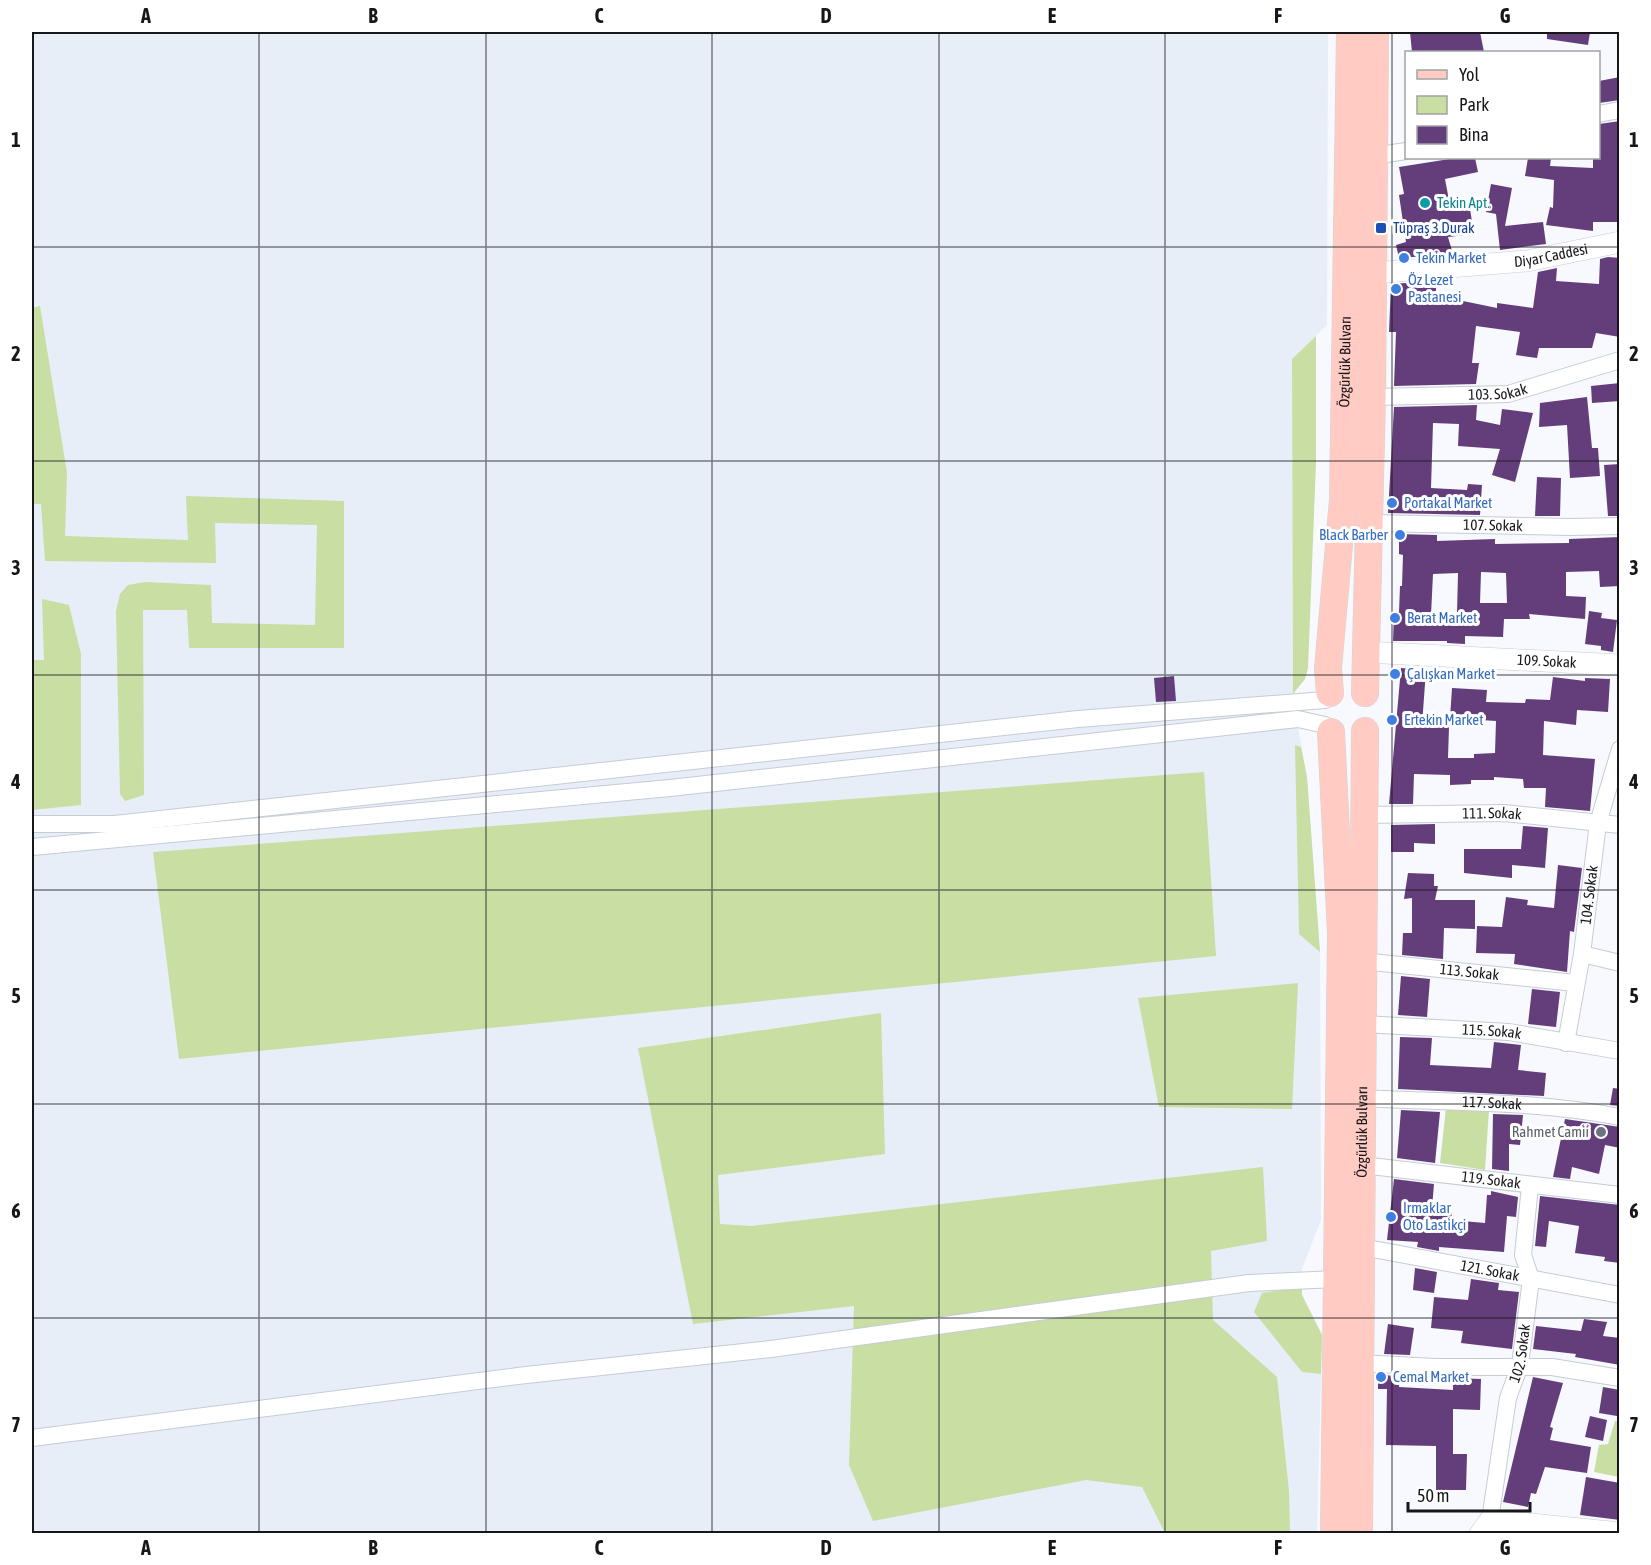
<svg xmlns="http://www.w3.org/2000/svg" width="1651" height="1565" font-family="'Asap Condensed',sans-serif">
  <rect width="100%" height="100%" fill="#f7f9fe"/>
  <polygon fill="#e7eef8" points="32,32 1328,32 1327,325 1292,359 1293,699 1307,777 1320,952 1321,1220 1302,1269 1302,1295 1322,1335 1317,1533 32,1533"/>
  <g fill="#c8dea3">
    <polygon points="40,306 67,473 65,536 188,540 186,496 344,501 344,648 189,648 187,610 143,610 144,795 125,801 120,794 116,611 120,594 128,585 145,582 211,585 212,623 315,625 317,525 215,523 216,563 45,561 41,504 32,504 32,308"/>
    <polygon points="1316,336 1316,463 1308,668 1305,679 1293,694 1292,359"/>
    <polygon points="42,599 69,605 81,654 81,805 32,810 32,660 44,660"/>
    <polygon points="1295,745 1301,747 1307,777 1320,952 1299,934"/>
    <polygon points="1204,772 1216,956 179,1059 153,852"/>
    <polygon points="1298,983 1292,1109 1159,1107 1138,998"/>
    <polygon points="881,1013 885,1154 718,1175 720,1224 751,1226 1263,1167 1267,1241 1211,1251 1213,1320 1277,1377 1289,1491 1290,1533 1165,1533 1142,1487 1086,1480 873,1521 849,1465 854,1306 693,1324 638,1048"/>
    <polygon points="1446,1108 1489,1109 1485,1170 1440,1163"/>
    <polygon points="1294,1288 1302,1289 1302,1295 1322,1335 1321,1374 1302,1372 1254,1312 1262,1293"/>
    <polygon points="1615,1421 1619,1421 1619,1477 1594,1472 1599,1445 1608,1444"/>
  </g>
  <g fill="#633e7a" fill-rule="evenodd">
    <polygon points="1410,32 1480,32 1484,52 1412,52"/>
    <polygon points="1547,32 1590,32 1588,45 1547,39"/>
    <polygon points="1620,77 1620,100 1599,103 1599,81"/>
    <polygon points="1620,121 1620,222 1593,222 1593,231 1546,225 1550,207 1553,208 1554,180 1525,176 1528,158 1551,158 1550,166 1593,168 1593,158 1599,158 1599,124"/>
    <polygon points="1456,158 1475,158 1478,172 1445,179 1451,211 1470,209 1474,234 1448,237 1453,254 1399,258 1396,245 1406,242 1399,195 1404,194 1399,167"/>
    <polygon points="1491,184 1512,188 1505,226 1543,222 1546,244 1500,250 1496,214 1486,212"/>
    <polygon points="1608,257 1620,258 1620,337 1596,333 1592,348 1539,348 1537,358 1516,355 1520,332 1476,326 1472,363 1479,363 1476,384 1394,386 1396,332 1389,332 1391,284 1436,281 1436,298 1463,298 1463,301 1497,308 1497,303 1533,308 1538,272 1557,268 1556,281 1599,284 1600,259"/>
    <polygon points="1620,383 1620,401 1592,403 1591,386"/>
    <polygon points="1587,397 1592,448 1598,448 1600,476 1570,478 1567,425 1539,427 1540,403"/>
    <polygon points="1477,405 1476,420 1500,425 1502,409 1533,413 1515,482 1492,475 1500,449 1458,446 1459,424 1433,423 1431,488 1467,490 1468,484 1482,485 1480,515 1388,513 1394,407"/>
    <polygon points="1620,464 1620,516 1608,516 1604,465"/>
    <polygon points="1537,477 1561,478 1560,516 1535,516"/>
    <path d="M1399 534 1437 535V541L1495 539V544L1569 543V539L1620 537V586L1600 587 1599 571 1566 572V596L1586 597 1585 619 1529 614 1530 619H1504L1503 637 1465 636V644L1447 643V641H1393L1394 612H1399L1400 586H1402L1403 555 1399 554ZM1481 572 1506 573 1507 603H1480ZM1458 573 1457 614 1431 615 1433 574Z"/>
    <polygon points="1589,611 1602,613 1601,618 1617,620 1613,652 1601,650 1601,646 1585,644"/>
    <polygon points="1401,668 1426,670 1422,725 1449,727 1448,758 1474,758 1474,754 1495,753 1496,721 1450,718 1452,688 1487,690 1486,702 1525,703 1526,699 1550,700 1553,677 1585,681 1585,678 1610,679 1608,712 1577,710 1576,725 1544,721 1543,755 1595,759 1590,811 1545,807 1546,788 1524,788 1523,779 1494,777 1494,780 1471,780 1471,784 1450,785 1450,775 1414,774 1413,804 1389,804"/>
    <polygon points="1174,676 1176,701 1156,702 1154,678"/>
    <polygon points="1435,824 1435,844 1414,843 1414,852 1391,852 1391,825"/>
    <polygon points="1523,826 1548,828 1545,868 1512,865 1512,878 1464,873 1464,849 1521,849"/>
    <polygon points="1558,865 1582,868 1574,932 1570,931 1567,972 1514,964 1515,954 1476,953 1477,926 1502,927 1506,897 1528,900 1527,905 1554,908"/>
    <polygon points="1408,873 1434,874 1434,886 1438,886 1435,900 1475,900 1475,929 1444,928 1443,959 1402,955 1403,933 1412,933 1412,898 1404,899"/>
    <polygon points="1401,976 1430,979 1427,1017 1398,1015"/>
    <polygon points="1532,989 1560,992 1556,1027 1528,1024"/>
    <polygon points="1400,1037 1432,1038 1430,1065 1491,1068 1494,1042 1521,1045 1518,1070 1546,1073 1544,1096 1398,1089"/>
    <polygon points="1613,1088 1620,1089 1620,1106 1610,1105"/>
    <polygon points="1401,1110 1440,1112 1435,1163 1397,1158"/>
    <polygon points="1493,1114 1523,1115 1520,1145 1509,1144 1509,1171 1492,1169"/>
    <polygon points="1565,1119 1620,1127 1620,1148 1605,1145 1599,1174 1572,1167 1570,1179 1553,1177"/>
    <polygon points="1394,1179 1434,1184 1432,1208 1452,1212 1451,1220 1485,1223 1487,1195 1491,1195 1491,1191 1518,1197 1516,1217 1507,1216 1504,1252 1439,1247 1439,1251 1417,1247 1418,1242 1387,1240"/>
    <polygon points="1540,1196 1620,1205 1620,1263 1604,1261 1605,1257 1575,1253 1579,1226 1549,1221 1546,1247 1535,1246"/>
    <polygon points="1415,1268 1437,1272 1434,1293 1413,1290"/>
    <polygon points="1471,1279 1499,1283 1498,1290 1519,1292 1512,1349 1461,1343 1463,1331 1431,1328 1434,1297 1468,1300"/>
    <polygon points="1584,1319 1607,1322 1603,1336 1620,1338 1620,1365 1575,1357 1576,1354 1533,1349 1536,1326 1581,1331"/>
    <polygon points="1388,1324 1414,1328 1410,1355 1384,1354"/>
    <polygon points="1378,1375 1400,1376 1399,1387 1453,1390 1453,1378 1481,1379 1480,1410 1453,1409 1453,1454 1467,1454 1466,1490 1436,1490 1436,1446 1386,1445 1387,1389 1378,1389"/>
    <polygon points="1533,1377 1563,1383 1550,1427 1553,1428 1550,1440 1591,1447 1587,1473 1545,1467 1536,1494 1531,1493 1528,1507 1503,1502"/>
    <polygon points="1603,1387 1620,1390 1617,1416 1599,1413"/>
    <polygon points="1590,1416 1607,1420 1603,1441 1585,1437"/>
    <polygon points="1586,1477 1620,1483 1620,1520 1580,1515"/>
  </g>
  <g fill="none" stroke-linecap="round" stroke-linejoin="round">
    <defs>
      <g id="minor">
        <polyline points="1598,114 1620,110"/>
        <polyline points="1373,156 1406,151"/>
        <path id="s1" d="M1372 397 1508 394 1620 360"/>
        <path id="s2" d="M1369 523 1571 527 1620 526"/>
        <path id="s3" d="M1363 815 1504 813 1620 825"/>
        <polyline points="32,824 115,824 1078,719 1325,700"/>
        <polyline points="32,847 670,788 1298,719 1325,725"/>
        <polyline points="1582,954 1620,963"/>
        <path id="s4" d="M1362 961 1575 983"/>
        <path id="s5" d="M1363 1024 1509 1032 1620 1051"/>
        <path id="s6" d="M1566 1043 1582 954 1598 823 1620 749"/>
        <path id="s7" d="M1363 1098C1448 1103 1535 1100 1620 1117"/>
        <path id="s8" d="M1362 1165 1620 1195"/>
        <path id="s9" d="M1362 1247 1620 1295"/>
        <polyline points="1359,1363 1435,1367 1552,1367 1620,1378"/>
        <polyline points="32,1438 526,1375 771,1349 1249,1283 1337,1279"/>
        <path id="s10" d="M1490 1520 1508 1398 1520 1365 1531 1279 1523 1255 1530 1186"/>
      </g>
      <g id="tertiary">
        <path id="s11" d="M1374 273 1527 261 1620 242"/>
        <path id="s12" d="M1365 652 1620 665"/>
        <polyline points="1480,1534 1490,1520 1620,1533"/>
      </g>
      <g id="primary">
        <path id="s13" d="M1330 693 1328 668 1343 500 1350 32"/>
        <polyline points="1365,693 1372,397 1375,32"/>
        <polyline points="1331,732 1341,933 1334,1534"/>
        <path id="s14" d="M1359 1534 1365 731"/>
      </g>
    </defs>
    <use href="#minor" stroke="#c5ccd6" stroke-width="18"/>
    <use href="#tertiary" stroke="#c5ccd6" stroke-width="22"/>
    <use href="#primary" stroke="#d5d5d6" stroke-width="28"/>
    <use href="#minor" stroke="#fff" stroke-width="16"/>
    <use href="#tertiary" stroke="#fff" stroke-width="21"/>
    <use href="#primary" stroke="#ffcbc2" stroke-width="27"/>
  </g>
  <path fill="none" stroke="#15171b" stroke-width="1.5" stroke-opacity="0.55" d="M259 32V1534M486 32V1534M712 32V1534M939 32V1534M1165 32V1534M1392 32V1534M32 247H1620M32 461H1620M32 675H1620M32 890H1620M32 1104H1620M32 1318H1620"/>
  <circle fill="#0f9aa8" stroke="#fff" stroke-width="2" cx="1425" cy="203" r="6"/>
  <rect fill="#1a4fb4" stroke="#fff" stroke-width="2" x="1375" y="222" width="12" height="12" rx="3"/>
  <g fill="#3f7fe0" stroke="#fff" stroke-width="2">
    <circle cx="1404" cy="258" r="6"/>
    <circle cx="1396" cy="289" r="6"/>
    <circle cx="1392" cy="503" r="6"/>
    <circle cx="1400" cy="535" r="6"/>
    <circle cx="1395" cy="618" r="6"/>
    <circle cx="1395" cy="674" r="6"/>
    <circle cx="1392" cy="720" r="6"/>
    <circle cx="1391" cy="1217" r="6"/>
    <circle cx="1381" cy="1377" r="6"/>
  </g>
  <circle fill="#6b7280" stroke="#fff" stroke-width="2" cx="1601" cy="1132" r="6"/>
  <g text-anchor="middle" stroke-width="6" stroke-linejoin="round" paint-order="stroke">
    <g font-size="15" fill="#0d838f" stroke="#fff" text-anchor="start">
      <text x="1437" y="208">Tekin Apt.</text>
    </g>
    <g font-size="15" fill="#164399" stroke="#fff" text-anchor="start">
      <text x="1393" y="233">Tüpraş 3.Durak</text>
    </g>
    <g font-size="15" fill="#15171b" stroke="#fff">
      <text dy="5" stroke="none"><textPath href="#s11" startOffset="178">Diyar Caddesi</textPath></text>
      <text dy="5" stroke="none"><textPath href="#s13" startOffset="332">Özgürlük Bulvarı</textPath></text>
      <text dy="5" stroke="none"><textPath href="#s1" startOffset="126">103. Sokak</textPath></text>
      <text dy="5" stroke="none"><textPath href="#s2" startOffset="124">107. Sokak</textPath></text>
      <text dy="5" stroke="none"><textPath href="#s12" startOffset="182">109. Sokak</textPath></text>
      <text dy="5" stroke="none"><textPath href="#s3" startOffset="129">111. Sokak</textPath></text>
      <text dy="5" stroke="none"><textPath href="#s6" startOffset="150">104. Sokak</textPath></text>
      <text dy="5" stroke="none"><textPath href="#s4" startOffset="108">113. Sokak</textPath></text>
      <text dy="5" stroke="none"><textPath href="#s5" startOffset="129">115. Sokak</textPath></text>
      <text dy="5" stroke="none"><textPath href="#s7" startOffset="129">117. Sokak</textPath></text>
      <text dy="5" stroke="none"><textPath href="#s14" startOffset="402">Özgürlük Bulvarı</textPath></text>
      <text dy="5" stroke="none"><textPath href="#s8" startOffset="130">119. Sokak</textPath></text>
      <text dy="5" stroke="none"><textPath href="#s9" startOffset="130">121. Sokak</textPath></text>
      <text dy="5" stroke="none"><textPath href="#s10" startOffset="170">102. Sokak</textPath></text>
    </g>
    <g font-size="15" fill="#366cbe" stroke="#fff" text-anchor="start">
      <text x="1416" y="263">Tekin Market</text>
      <text x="1408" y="285">Öz Lezet<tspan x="1408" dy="17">Pastanesi</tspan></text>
      <text x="1404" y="508">Portakal Market</text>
      <text x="1388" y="540" text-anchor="end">Black Barber</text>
      <text x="1407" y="623">Berat Market</text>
      <text x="1407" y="679">Çalışkan Market</text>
      <text x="1404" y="725">Ertekin Market</text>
      <text x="1403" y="1213">Irmaklar<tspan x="1403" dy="17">Oto Lastikçi</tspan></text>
      <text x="1393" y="1382">Cemal Market</text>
    </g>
    <g font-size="15" fill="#5b616d" stroke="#fff" text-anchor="end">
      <text x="1589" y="1137">Rahmet Camii</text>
    </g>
  </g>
  <rect width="1651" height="1565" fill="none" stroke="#ffffff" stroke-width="66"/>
  <rect x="1405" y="51" width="195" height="108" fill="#ffffff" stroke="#a1a2a4" stroke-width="1.5"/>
  <rect x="1417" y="70" width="30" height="9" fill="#ffcbc2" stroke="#a1a2a4" stroke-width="1.5"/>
  <text x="1459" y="81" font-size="18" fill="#15171b">Yol</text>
  <rect x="1417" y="96" width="30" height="18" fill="#c8dea3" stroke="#a1a2a4" stroke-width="1.5"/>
  <text x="1459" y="111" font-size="18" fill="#15171b">Park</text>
  <rect x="1417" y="126" width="30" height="18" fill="#633e7a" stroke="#a1a2a4" stroke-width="1.5"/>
  <text x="1459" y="141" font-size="18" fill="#15171b">Bina</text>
  <path d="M1408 1502v9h122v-9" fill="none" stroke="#15171b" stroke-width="3"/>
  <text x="1417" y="1502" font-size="18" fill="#15171b" stroke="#ffffff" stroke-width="4.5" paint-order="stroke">50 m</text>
  <rect x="33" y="33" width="1585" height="1499" fill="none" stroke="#15171b" stroke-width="2"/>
  <g font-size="20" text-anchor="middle" font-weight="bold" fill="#15171b">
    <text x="146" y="23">A</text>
    <text x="373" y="23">B</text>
    <text x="599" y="23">C</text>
    <text x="826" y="23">D</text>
    <text x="1052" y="23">E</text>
    <text x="1278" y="23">F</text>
    <text x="1505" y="23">G</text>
    <text x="16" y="147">1</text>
    <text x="1634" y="147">1</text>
    <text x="16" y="361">2</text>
    <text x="1634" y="361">2</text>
    <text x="16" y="575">3</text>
    <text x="1634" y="575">3</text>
    <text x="16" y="789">4</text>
    <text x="1634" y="789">4</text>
    <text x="16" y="1003">5</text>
    <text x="1634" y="1003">5</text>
    <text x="16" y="1218">6</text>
    <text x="1634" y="1218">6</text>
    <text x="16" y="1432">7</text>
    <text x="1634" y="1432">7</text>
    <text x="146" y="1555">A</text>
    <text x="373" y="1555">B</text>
    <text x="599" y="1555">C</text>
    <text x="826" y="1555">D</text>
    <text x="1052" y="1555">E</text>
    <text x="1278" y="1555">F</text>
    <text x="1505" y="1555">G</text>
  </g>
</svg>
